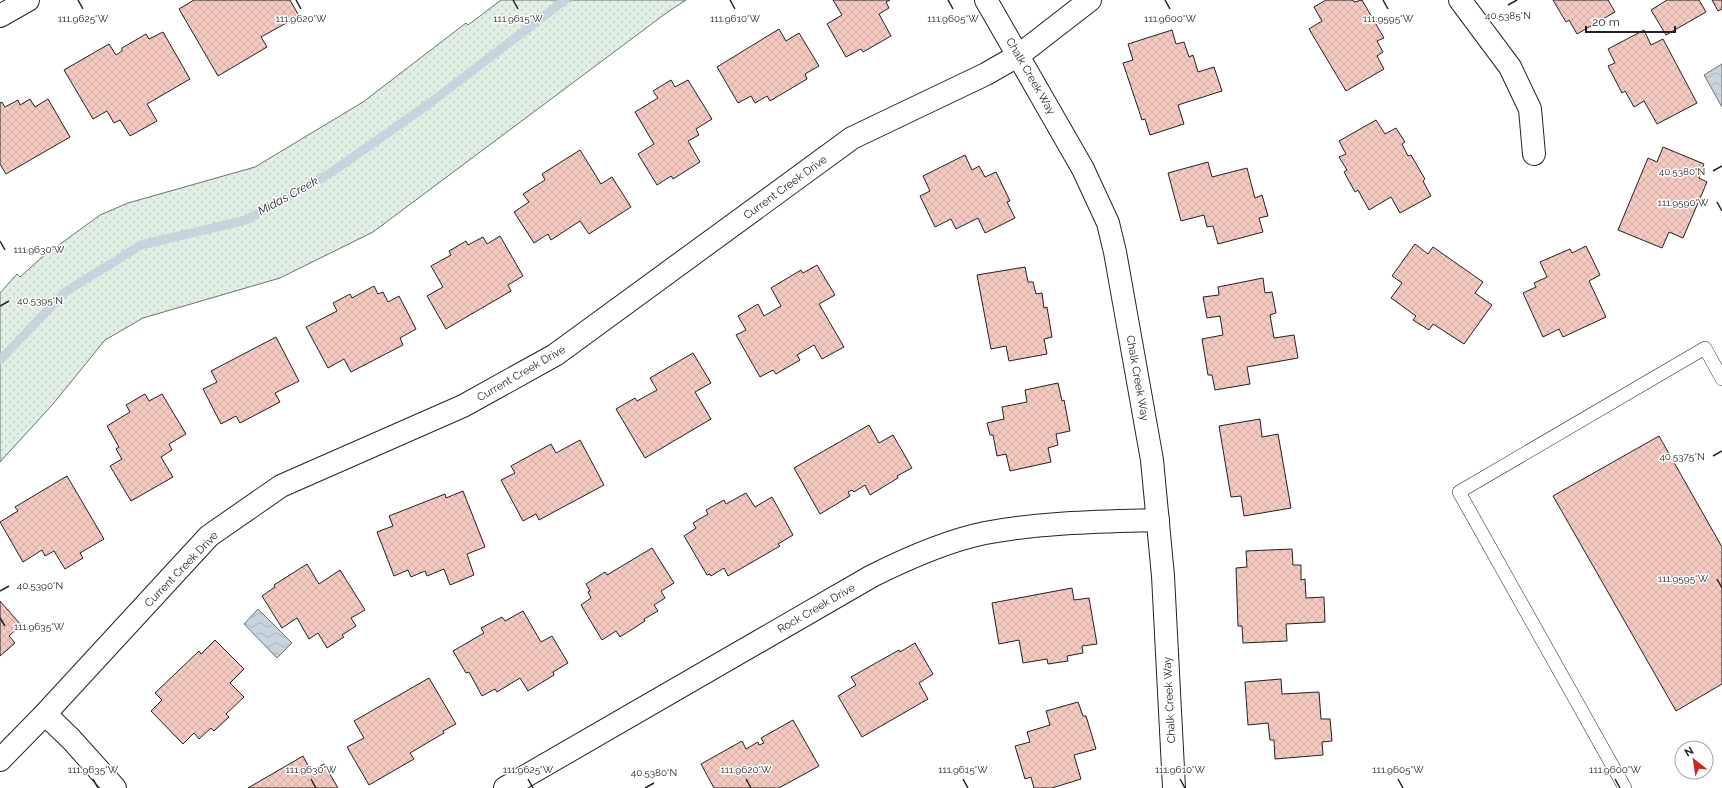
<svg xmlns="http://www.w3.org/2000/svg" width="1722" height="788" font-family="Raleway,sans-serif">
  <defs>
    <pattern id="grass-dots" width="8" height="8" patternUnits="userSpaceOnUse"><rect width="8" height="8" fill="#e0efe3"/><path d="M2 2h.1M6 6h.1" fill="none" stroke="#c0cdc2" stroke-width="1.8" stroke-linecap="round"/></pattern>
    <pattern id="water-waves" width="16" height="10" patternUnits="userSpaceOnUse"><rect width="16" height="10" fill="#c7d3dd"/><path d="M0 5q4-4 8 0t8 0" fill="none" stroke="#abb5bd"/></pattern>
    <pattern id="building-cross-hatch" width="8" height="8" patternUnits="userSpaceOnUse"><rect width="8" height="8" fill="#f3c9c0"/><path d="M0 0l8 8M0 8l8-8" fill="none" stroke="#d0aca5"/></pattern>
  </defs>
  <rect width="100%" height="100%" fill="#fff"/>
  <polygon fill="url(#grass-dots)" stroke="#6f6f6f" points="501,0 686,0 669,11 373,232 280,278 143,318 105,340 53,404 0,462 0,293 17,274 20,277 41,258 100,215 128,203 255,167 363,102 466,23 468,25"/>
  <g fill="url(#water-waves)" stroke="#6f6f6f">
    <polygon points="1722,64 1722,107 1704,75"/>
    <polygon points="258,609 292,643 277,658 244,624"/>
  </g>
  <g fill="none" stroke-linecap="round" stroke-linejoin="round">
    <polyline stroke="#c7d3dd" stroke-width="9" points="0,360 65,292 141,245 246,220 332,172 430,103 565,0"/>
  </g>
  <g fill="url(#building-cross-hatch)" stroke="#222">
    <polygon points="194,0 290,0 299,16 261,37 267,47 218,76 179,9"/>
    <polygon points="833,0 890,0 886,2 889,8 879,14 891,36 863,52 861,49 846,57 827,24 842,15"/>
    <polygon points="1326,0 1353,0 1354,2 1362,0 1384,38 1377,41 1383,52 1377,56 1384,69 1346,91 1309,29 1322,21 1314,7"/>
    <polygon points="1553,0 1608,0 1615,12 1577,34 1569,20 1566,22"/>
    <polygon points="1667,0 1699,0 1706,12 1666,35 1651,10"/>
    <polygon points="1712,0 1722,0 1722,9 1718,11"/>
    <polygon points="779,29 786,41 799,33 819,66 805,74 807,79 770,101 767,96 755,103 751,96 738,103 717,67"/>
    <polygon points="1172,30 1176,44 1184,42 1189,57 1193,55 1198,72 1214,67 1222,91 1178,105 1184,124 1150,135 1145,119 1142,120 1123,63 1133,60 1128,44"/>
    <polygon points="1644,30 1651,45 1663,39 1697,103 1657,124 1644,101 1634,107 1625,91 1622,93 1608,66 1615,63 1608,49"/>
    <polygon points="163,32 190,79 147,104 157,121 130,136 120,120 114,123 107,111 93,119 64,70 109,44 116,55 122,51 122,48 146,34 149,39"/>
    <polygon points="671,80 675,87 688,80 712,119 696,129 699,135 688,141 700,162 673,179 671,176 657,185 638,154 654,144 635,112 658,98 653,91"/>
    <polygon points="30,99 35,107 48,99 70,137 6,174 0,164 0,103 2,102 5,107 18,100 20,105"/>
    <polygon points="1376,120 1385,134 1396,128 1405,142 1402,144 1408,156 1411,155 1425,179 1423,181 1431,196 1400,213 1391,197 1369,210 1358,190 1355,192 1344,172 1347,170 1339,157 1346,154 1339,141"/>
    <polygon points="1663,147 1704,164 1699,178 1707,182 1683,238 1669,232 1662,248 1618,230 1648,158 1657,162"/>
    <polygon points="580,150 601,184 612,177 631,207 589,234 580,221 551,240 548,234 534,243 514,212 529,202 523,194 545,180 542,174"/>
    <polygon points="965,155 972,170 979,166 985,177 996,172 1010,201 1007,202 1015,218 985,233 978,218 956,229 951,219 935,227 920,196 930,191 923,176"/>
    <polygon points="1208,162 1212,177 1247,168 1255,198 1262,195 1268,216 1259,218 1263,232 1218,244 1213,226 1207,227 1204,215 1181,221 1168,173"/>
    <polygon points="500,236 523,276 508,285 511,291 446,329 427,296 443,287 431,266 451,255 449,251 466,241 468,245 483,237 487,244"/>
    <polygon points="1415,244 1428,254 1433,247 1483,282 1475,293 1492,305 1464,344 1433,324 1429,330 1413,320 1416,316 1391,298 1402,283 1392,276"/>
    <polygon points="1586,246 1600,275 1589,281 1606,317 1563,337 1559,329 1543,337 1523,293 1536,287 1534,283 1547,277 1540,262 1570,249 1572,253"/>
    <polygon points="817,265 835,295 819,304 844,347 822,359 814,345 797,355 800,360 776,374 773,370 760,377 736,335 746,330 738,316 758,304 764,316 781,306 771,288 801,270 803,273"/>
    <polygon points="1025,267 1028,282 1033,282 1036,294 1042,293 1044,308 1047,307 1052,337 1044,339 1047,354 1009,361 1006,346 991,349 977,275"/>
    <polygon points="1263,278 1265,293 1272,292 1276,313 1270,315 1274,338 1294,335 1298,358 1247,367 1250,384 1215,390 1212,375 1208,375 1202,339 1223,335 1220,316 1207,318 1203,297 1219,295 1218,287"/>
    <polygon points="374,286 378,294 383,292 388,302 399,296 416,329 400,338 403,345 351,372 344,359 328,368 306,327 337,311 333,303 350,294 352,298"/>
    <polygon points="276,337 299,381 275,393 280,402 240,423 236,416 221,424 203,389 217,382 211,371"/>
    <polygon points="693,353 711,383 695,392 711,419 645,458 616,409 635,398 637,401 657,390 650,378"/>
    <polygon points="1058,383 1062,401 1064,400 1070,431 1056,434 1058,445 1048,448 1051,462 1010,471 1006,454 997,456 993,435 990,435 987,423 1004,419 1002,407 1027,402 1025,390"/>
    <polygon points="145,394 149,401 162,394 186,434 169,444 172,450 161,457 173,477 131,501 110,466 122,459 116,449 119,447 107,426 130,412 126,405"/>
    <polygon points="1260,419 1262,437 1278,434 1291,508 1244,516 1241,496 1231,497 1219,426"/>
    <polygon points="869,425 879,443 893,435 912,468 897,476 898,478 870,495 865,485 854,492 852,490 848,492 850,496 820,514 794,468"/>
    <polygon points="1659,436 1722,547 1722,684 1676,711 1553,496"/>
    <polygon points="580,440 604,485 539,520 536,514 523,521 501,480 515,473 511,466 551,444 556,453"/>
    <polygon points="67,476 104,539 80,553 83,558 65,569 54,551 45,556 42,550 23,562 0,522 18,511 15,507"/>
    <polygon points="463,491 485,547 467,554 474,575 450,585 444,569 427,576 425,571 411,577 408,570 394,576 377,532 393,526 389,516 445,494 446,498"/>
    <polygon points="746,493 755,507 772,497 793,535 778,544 780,546 728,576 724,568 711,576 710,574 707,575 684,536 696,528 693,523 708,514 706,510 724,500 726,504"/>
    <polygon points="652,548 674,583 661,591 665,598 654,605 658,611 644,619 645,621 620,637 616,631 602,640 581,605 591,598 588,592 590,591 586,584 605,572 607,575"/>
    <polygon points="1292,549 1293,565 1301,565 1301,580 1305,579 1306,598 1324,597 1325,622 1286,624 1287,641 1243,643 1242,626 1238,626 1236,568 1247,567 1246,551"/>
    <polygon points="307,564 319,584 340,570 365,610 351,618 356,626 342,635 344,637 327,648 318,633 309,639 297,618 282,628 262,596 275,587 274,585"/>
    <polygon points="1072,588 1074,600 1089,598 1097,644 1082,646 1083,653 1067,656 1068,661 1048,664 1047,659 1023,663 1019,640 999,644 992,603"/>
    <polygon points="0,601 21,625 9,636 15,643 0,656"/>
    <polygon points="523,611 541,642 552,636 568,663 553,672 554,675 528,691 520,678 497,692 495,689 482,696 469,672 466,673 453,651 484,633 481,628 502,617 505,621"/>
    <polygon points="215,640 244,669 230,683 244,697 226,714 229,717 214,731 211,728 199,739 194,733 183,744 151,711 162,700 155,693 199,651 201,654"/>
    <polygon points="915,643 933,674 919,683 928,699 862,737 838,696 856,685 851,677 899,650 900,652"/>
    <polygon points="429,678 456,724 443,731 444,733 410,753 414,759 369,785 347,747 364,738 354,721"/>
    <polygon points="1281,679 1282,694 1319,692 1321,719 1330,719 1332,741 1322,742 1323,755 1275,759 1274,740 1270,740 1268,723 1248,725 1245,682"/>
    <polygon points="1078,702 1083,716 1086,716 1096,749 1074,755 1081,779 1052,788 1034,788 1031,777 1025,779 1015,746 1030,742 1027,732 1050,725 1046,711"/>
    <polygon points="793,720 819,766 779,788 714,788 701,764 742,741 746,749 758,742 759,745 764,743 761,738"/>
    <polygon points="303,756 311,771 324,764 338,788 248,788"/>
  </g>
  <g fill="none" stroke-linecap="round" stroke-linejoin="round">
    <defs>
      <polyline id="service" points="1625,788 1459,492 1705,348 1722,379"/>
      <g id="minor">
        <polyline points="986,0 1083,169 1108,223 1115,252 1152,460 1163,576 1174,788"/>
        <polyline points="1460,0 1510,67 1530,109 1534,154"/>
        <polyline points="0,16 28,0"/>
        <polyline points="45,714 71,739 115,788"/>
        <polyline points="0,760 45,714 209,536 281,486 463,406 555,355 852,138 986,74 1019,55 1090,0"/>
        <path d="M505 788 872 576C908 558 946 541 985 533 1042 522 1101 522 1158 520"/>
      </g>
    </defs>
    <use href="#service" stroke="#222" stroke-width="14"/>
    <use href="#minor" stroke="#222" stroke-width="24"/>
    <use href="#service" stroke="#fff" stroke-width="13"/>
    <use href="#minor" stroke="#fff" stroke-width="22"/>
  </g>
  <path fill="none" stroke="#222" stroke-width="1.5" d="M78 0 83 9M296 0 301 9M513 0 518 9M730 0 735 9M948 0 953 9M1165 0 1170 9M1383 0 1388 9M1508 5 1517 0M1713 171 1722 166M1717 202 1722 211M0 241 5 250M0 306 9 301M1713 456 1722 451M1717 579 1722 588M0 591 9 586M0 618 5 626M93 779 98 788M311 779 316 788M528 779 533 788M746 779 751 788M963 779 968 788M1180 779 1185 788M1398 779 1403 788M1615 779 1620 788M645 788 654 783"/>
  <g text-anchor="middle" stroke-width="3" stroke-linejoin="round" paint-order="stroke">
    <g font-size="11" fill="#222" stroke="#fff">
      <text transform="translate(1031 76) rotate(60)" y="4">Chalk Creek Way</text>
      <text transform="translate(785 187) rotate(-36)" y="4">Current Creek Drive</text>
      <text transform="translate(521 373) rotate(-30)" y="4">Current Creek Drive</text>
      <text transform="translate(1138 378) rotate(80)" y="4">Chalk Creek Way</text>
      <text transform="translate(181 569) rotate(-46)" y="4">Current Creek Drive</text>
      <text transform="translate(816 608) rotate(-30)" y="4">Rock Creek Drive</text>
      <text transform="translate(1169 700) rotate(-93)" y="4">Chalk Creek Way</text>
    </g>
    <g font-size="12" font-style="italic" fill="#222" stroke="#fff">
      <text transform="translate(288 196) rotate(-29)" y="4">Midas Creek</text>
    </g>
  </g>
  <g font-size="10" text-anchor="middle" fill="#222" stroke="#fff" stroke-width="3" stroke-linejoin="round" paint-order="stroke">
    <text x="1508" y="19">40.5385°N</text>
    <text x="301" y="22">111.9620°W</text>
    <text x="735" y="22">111.9610°W</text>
    <text x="1170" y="22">111.9600°W</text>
    <text x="1388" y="22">111.9595°W</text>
    <text x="83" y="22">111.9625°W</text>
    <text x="518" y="22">111.9615°W</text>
    <text x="953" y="22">111.9605°W</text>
    <text x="1682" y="175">40.5380°N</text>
    <text x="1683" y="206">111.9590°W</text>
    <text x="39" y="253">111.9630°W</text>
    <text x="40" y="304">40.5395°N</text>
    <text x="1682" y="460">40.5375°N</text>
    <text x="1683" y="582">111.9595°W</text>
    <text x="40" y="589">40.5390°N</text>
    <text x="39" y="630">111.9635°W</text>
    <text x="93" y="773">111.9635°W</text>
    <text x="311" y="773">111.9630°W</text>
    <text x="528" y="773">111.9625°W</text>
    <text x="746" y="773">111.9620°W</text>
    <text x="963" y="773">111.9615°W</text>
    <text x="1180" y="773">111.9610°W</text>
    <text x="1398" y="773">111.9605°W</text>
    <text x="1615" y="773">111.9600°W</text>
    <text x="654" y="776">40.5380°N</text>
  </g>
  <g transform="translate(1694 760) rotate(330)"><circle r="19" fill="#ffffff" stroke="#a7a7a7"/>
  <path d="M0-3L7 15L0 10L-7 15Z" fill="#c62828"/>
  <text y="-6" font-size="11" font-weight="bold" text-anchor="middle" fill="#222222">N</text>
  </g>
  <path d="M1586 26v6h89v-6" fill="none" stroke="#222222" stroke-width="2"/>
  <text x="1592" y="26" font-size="12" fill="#222222" stroke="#ffffff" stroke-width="3" paint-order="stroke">20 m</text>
</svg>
